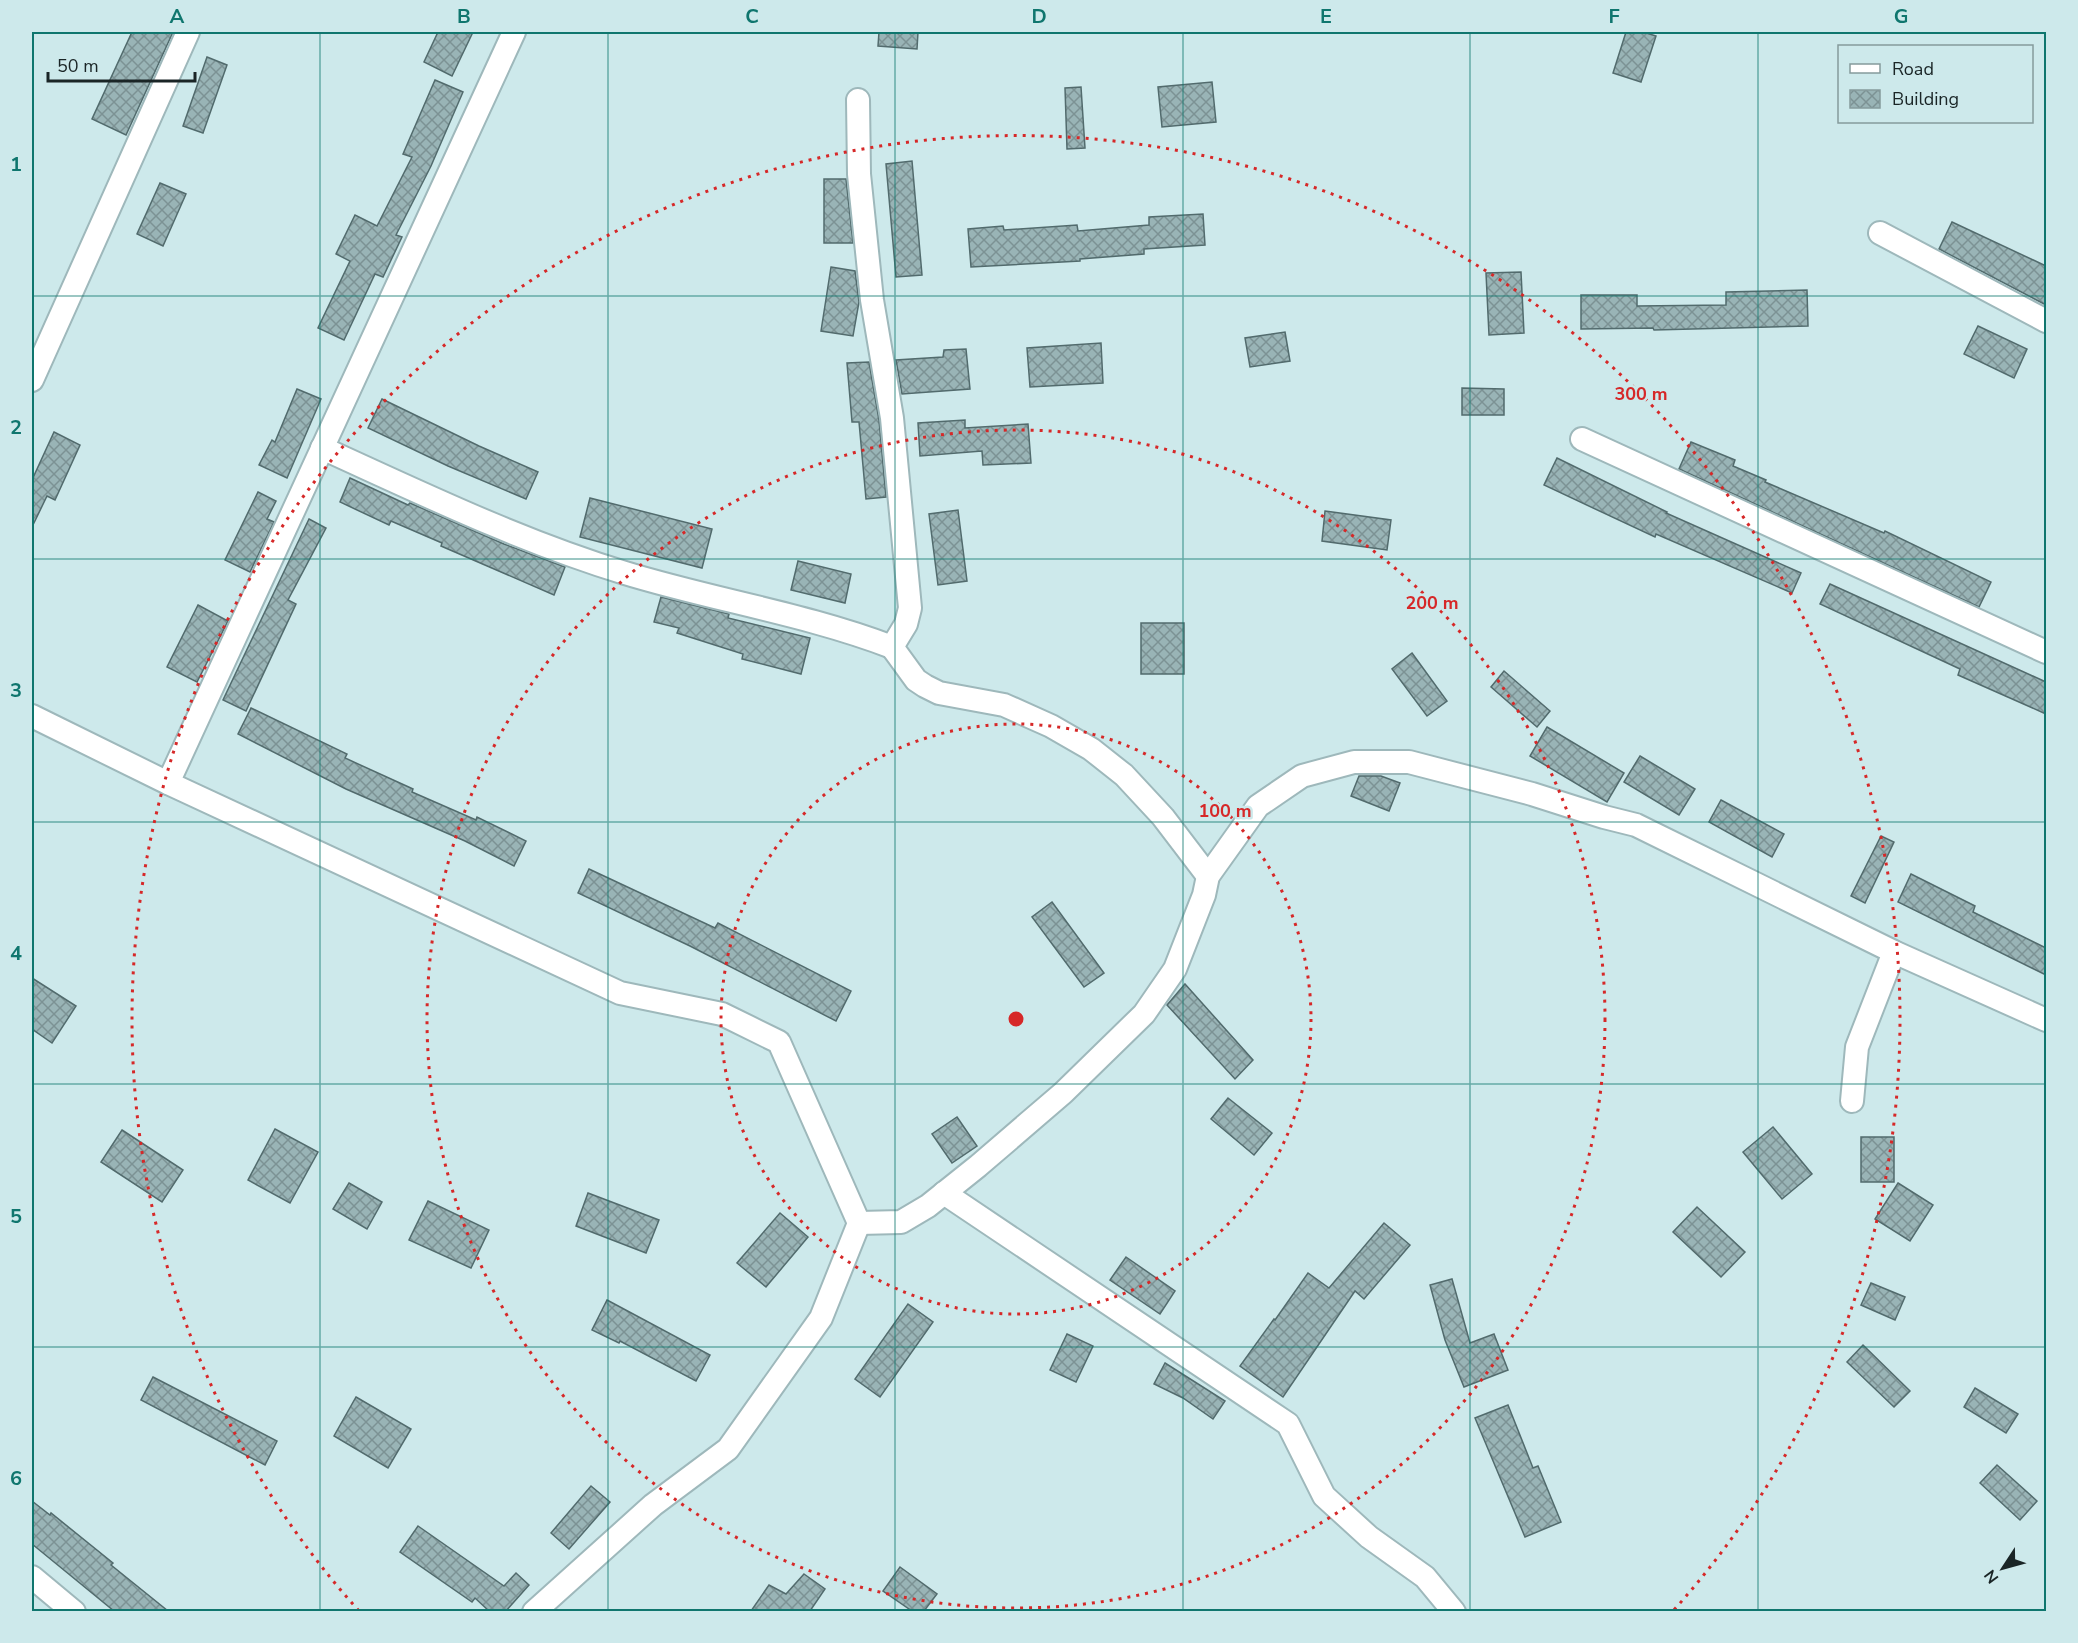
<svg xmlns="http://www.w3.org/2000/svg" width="2078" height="1643" font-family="'Nunito Sans',sans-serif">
  <defs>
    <pattern id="building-cross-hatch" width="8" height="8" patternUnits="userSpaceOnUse" patternTransform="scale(1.5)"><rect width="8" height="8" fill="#99b4b6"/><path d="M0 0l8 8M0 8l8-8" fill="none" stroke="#7c9294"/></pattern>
  </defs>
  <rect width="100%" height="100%" fill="#cde9eb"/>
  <g fill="url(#building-cross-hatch)" stroke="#526b6d" stroke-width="1.5">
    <polygon points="132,32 173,32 126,135 92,119"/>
    <polygon points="438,32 473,32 452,76 424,62"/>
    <polygon points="879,32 918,32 917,49 878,46"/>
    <polygon points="1626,32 1643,32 1656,36 1641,82 1613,73"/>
    <polygon points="207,57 227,65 203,133 183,126"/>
    <polygon points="435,80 463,92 431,166 396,235 402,237 383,277 375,274 344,340 318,328 350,261 336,254 355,215 377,226 412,157 403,154"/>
    <polygon points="1212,82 1216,122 1162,127 1158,87"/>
    <polygon points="1081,87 1085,148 1067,149 1065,88"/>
    <polygon points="912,161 922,275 896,277 886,164"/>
    <polygon points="824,179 846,179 853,243 824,243"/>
    <polygon points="160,183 186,194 163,246 137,234"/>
    <polygon points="1203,214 1205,245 1144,249 1144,254 1080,259 1080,261 971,267 968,229 1003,226 1004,230 1077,225 1078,231 1149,225 1149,217"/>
    <polygon points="1952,222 2046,266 2046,305 1939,249"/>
    <polygon points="831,267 855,271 859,302 853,336 821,331"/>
    <polygon points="1521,272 1524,333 1489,335 1486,273"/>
    <polygon points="1807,290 1808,326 1654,330 1653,328 1581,329 1581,295 1637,295 1637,306 1726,305 1726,292"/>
    <polygon points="1978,326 2027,349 2014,378 1964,354"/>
    <polygon points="1285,332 1290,361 1250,367 1245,338"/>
    <polygon points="1101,343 1103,383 1030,387 1027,348"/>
    <polygon points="966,349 970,389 902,394 896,360 943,357 944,350"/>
    <polygon points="869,362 879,420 886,497 866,499 859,422 852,422 847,363"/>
    <polygon points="1462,388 1504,389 1504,415 1462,415"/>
    <polygon points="297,389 321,399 287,478 259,465 272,440 275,442"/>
    <polygon points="382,399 479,446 538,472 526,499 448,466 368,428"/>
    <polygon points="965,420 965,428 1028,424 1031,463 983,465 982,451 920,456 918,423"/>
    <polygon points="54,432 80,445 55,500 47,496 32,527 32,480"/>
    <polygon points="1691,442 1735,460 1733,466 1766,480 1765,482 1884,533 1885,531 1991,582 1979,607 1679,469"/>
    <polygon points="1557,458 1667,512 1666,513 1801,573 1792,593 1656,534 1655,537 1544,485"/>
    <polygon points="350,478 408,505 410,503 504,544 565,567 554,595 441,546 442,543 391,521 389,525 340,502"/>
    <polygon points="258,492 276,501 267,519 274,522 250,572 225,560"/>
    <polygon points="590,498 712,529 702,568 580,537"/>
    <polygon points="958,510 967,581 938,585 929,514"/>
    <polygon points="1325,511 1391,520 1387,550 1322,541"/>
    <polygon points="309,519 326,528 288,600 296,604 246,711 223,700"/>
    <polygon points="798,561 851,574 845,603 791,590"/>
    <polygon points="1830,584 2046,682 2046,714 1958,675 1960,669 1820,604"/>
    <polygon points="661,597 729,614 728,618 810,638 801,674 742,659 743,654 677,633 679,628 654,622"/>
    <polygon points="198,605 228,621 197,682 167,667"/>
    <rect x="1141" y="623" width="43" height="51"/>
    <polygon points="1412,653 1447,701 1427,716 1392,669"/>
    <polygon points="1504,671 1550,711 1537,727 1491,687"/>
    <polygon points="251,708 347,754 345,758 413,789 412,792 476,820 477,817 526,841 514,866 465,841 346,789 238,734"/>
    <polygon points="1547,727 1624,773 1607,802 1530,756"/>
    <polygon points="1640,756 1695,789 1679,815 1624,782"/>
    <polygon points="1359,776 1381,776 1400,783 1389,811 1351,796"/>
    <polygon points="1721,800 1784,834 1772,857 1709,822"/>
    <polygon points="1881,836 1894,842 1865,903 1851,896"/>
    <polygon points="589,869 715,928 718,923 851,991 836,1021 690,946 578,893"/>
    <polygon points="1911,874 1975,906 1973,912 2046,948 2046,975 1898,902"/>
    <polygon points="1052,902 1104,973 1084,987 1032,917"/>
    <polygon points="32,978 76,1006 52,1043 32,1029"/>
    <polygon points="1185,984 1253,1060 1235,1079 1167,1005"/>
    <polygon points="1228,1098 1272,1133 1254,1155 1211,1119"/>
    <polygon points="957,1117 977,1146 952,1163 932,1134"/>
    <polygon points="1773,1127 1812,1174 1782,1199 1743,1152"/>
    <polygon points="275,1129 318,1152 290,1203 248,1180"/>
    <polygon points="122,1130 183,1170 162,1202 101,1162"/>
    <rect x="1861" y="1137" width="33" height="45"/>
    <polygon points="349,1183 382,1202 367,1229 333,1209"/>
    <polygon points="1898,1183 1933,1205 1910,1241 1875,1219"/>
    <polygon points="588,1193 659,1220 646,1253 576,1226"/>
    <polygon points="428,1201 489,1230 471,1268 409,1240"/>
    <polygon points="1697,1207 1745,1252 1721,1277 1673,1232"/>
    <polygon points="780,1213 808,1237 766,1287 737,1263"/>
    <polygon points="1384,1223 1410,1245 1364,1299 1355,1291 1283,1397 1240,1366 1274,1319 1275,1320 1308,1273 1329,1288"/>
    <polygon points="1126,1257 1175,1291 1160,1314 1110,1280"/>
    <polygon points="1452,1279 1470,1343 1494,1334 1508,1370 1464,1387 1445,1340 1430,1285"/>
    <polygon points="1871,1283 1905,1297 1895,1320 1861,1305"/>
    <polygon points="607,1300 710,1355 696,1381 620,1341 619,1343 592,1330"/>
    <polygon points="908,1304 933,1322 880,1397 855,1379"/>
    <polygon points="1067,1334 1093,1346 1076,1382 1050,1370"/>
    <polygon points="1863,1345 1910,1391 1894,1407 1847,1362"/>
    <polygon points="1165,1363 1225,1401 1213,1419 1183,1398 1154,1384"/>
    <polygon points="153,1377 277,1441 265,1465 141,1400"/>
    <polygon points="1975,1388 2018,1414 2006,1433 1964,1407"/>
    <polygon points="356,1397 411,1429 388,1468 334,1436"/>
    <polygon points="1508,1405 1533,1468 1538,1466 1561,1522 1525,1537 1475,1418"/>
    <polygon points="1997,1465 2037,1501 2020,1520 1980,1483"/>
    <polygon points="591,1486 610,1502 569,1549 551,1533"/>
    <polygon points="32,1501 50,1515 51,1513 113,1563 111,1565 168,1611 114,1611 32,1544"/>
    <polygon points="418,1526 504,1586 516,1573 529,1585 506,1611 489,1611 475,1598 472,1602 400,1552"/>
    <polygon points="900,1567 937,1594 924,1611 912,1611 883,1591"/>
    <polygon points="804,1574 825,1589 810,1611 751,1611 769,1585 786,1594"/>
  </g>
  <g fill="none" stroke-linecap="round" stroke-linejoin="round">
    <defs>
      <g id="minor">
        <polyline points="858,100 859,174 872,300 892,418 910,608 906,624 892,647 916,680 925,686 939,693 1004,705 1051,726 1091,749 1124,775 1163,817 1208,876"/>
        <polyline points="1880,233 2046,321"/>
        <polyline points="32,380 188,32"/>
        <polyline points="1582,439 2046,652"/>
        <path d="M322 448C421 493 520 541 625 573 713 600 806 614 892 647"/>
        <polyline points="32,716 168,783 620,993 722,1014 779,1042 859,1223 821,1318 728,1449 653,1505 534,1612"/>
        <polyline points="168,783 514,32"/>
        <polyline points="1852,1101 1857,1047 1894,952"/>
        <polyline points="944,1193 1288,1424 1324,1496 1369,1537 1425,1577 1454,1612"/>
        <polyline points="859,1223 901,1222 928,1206 978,1166 1063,1093 1144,1014 1175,969 1204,895 1208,876 1258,806 1302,776 1354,762 1409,762 1532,794 1604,817 1636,825 1894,952 2046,1020"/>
        <polyline points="32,1577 74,1612"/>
      </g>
    </defs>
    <use href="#minor" stroke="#9eb8bb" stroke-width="26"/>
    <use href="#minor" stroke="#fff" stroke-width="22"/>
  </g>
  <path fill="none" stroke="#0f766e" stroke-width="1.5" stroke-opacity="0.55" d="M320 32V1612M608 32V1612M895 32V1612M1183 32V1612M1470 32V1612M1758 32V1612M32 296H2046M32 559H2046M32 822H2046M32 1084H2046M32 1347H2046"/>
  <g fill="none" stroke="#d62828" stroke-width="3" stroke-dasharray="3 6">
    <circle cx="1016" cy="1019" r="295"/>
    <circle cx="1016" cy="1019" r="589"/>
    <path d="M359 1611A884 884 0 1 1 1673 1611"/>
  </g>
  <circle cx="1016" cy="1019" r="9" fill="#d62828" stroke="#cde9eb" stroke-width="3"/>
  <g font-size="18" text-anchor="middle" font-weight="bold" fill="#d62828" stroke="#cde9eb" stroke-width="5" stroke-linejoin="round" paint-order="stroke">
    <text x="1641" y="400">300 m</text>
    <text x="1432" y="609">200 m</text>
    <text x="1225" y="817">100 m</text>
  </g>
  <rect width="2078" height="1643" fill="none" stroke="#cde9eb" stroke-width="66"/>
  <rect x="1838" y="45" width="195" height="78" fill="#cde9eb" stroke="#859b9c" stroke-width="1.5"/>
  <rect x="1850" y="64" width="30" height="9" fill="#ffffff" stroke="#859b9c" stroke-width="1.5"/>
  <text x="1892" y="75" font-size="18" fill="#1a2526">Road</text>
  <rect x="1850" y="90" width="30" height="18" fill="url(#building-cross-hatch)" stroke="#859b9c" stroke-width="1.5"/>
  <text x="1892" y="105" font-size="18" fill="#1a2526">Building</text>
  <g transform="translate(2003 1568) rotate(234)" stroke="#cde9eb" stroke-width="4.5" paint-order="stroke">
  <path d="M0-4.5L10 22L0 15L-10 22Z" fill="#1a2526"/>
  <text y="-9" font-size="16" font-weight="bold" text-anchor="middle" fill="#1a2526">N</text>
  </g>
  <path d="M48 72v9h147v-9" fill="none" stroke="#1a2526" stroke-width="3"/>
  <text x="57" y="72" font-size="18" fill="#1a2526" stroke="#cde9eb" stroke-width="4.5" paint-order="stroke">50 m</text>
  <rect x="33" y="33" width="2012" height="1577" fill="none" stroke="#0f766e" stroke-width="2"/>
  <g font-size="20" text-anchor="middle" font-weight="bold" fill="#0f766e">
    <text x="177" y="23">A</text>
    <text x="464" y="23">B</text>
    <text x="752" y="23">C</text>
    <text x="1039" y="23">D</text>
    <text x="1326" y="23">E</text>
    <text x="1614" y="23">F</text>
    <text x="1901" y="23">G</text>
    <text x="16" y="171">1</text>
    <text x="16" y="434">2</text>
    <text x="16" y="697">3</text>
    <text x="16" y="960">4</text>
    <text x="16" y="1223">5</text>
    <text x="16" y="1485">6</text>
  </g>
</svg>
